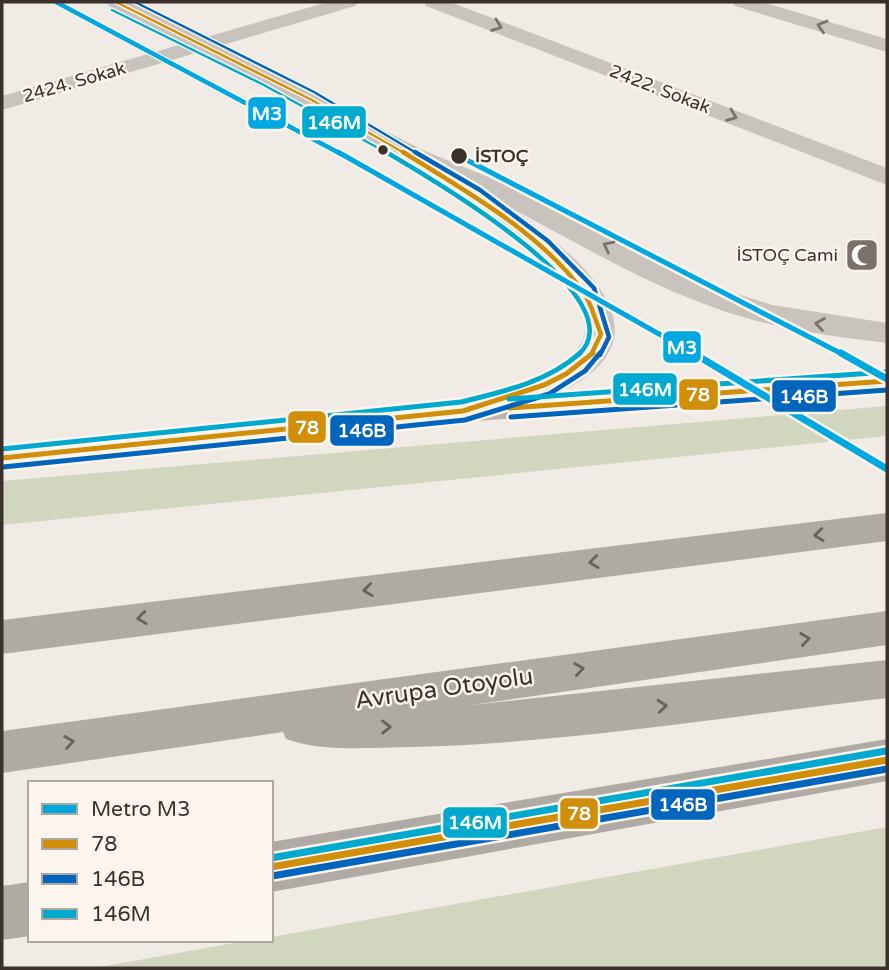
<svg xmlns="http://www.w3.org/2000/svg" width="889" height="970" font-family="'Varela Round',sans-serif">
  <rect width="100%" height="100%" fill="#f0ebe5"/>
  <g fill="#d1d6bf">
    <polygon points="887,406 887,436 2,525 2,481"/>
    <polygon points="887,827 887,968 94,968 251,940 271,940 271,937"/>
  </g>
  <g fill="none" stroke-linecap="round" stroke-linejoin="round">
    <g fill="#c9c3be" fill-rule="evenodd">
      <polygon points="107,2 130,2 417,147 421,152 417,157 399,157 109,6"/>
      <polygon points="424,2 450,2 887,168 887,185 426,6"/>
      <polygon points="732,2 762,2 887,39 887,52 735,6"/>
    </g>
    <g fill="#c9c3be" fill-rule="evenodd">
      <polygon points="328,2 358,2 355,6 2,110 2,96"/>
      <path d="M408 144 493 179 716 287 772 305 887 323V343C829 336 770 328 715 308 644 283 579 244 513 209 584 260 681 341 550 397 523 408 492 415 463 422L450 419 445 411 450 403C478 396 506 391 532 379 549 371 570 361 580 345 608 302 512 234 482 213L478 207 482 201 493 199 399 157 395 152 399 147Z"/>
    </g>
    <polygon fill="#bab3ae" fill-rule="evenodd" points="887,371 887,391 463,422 2,470 2,446 463,400"/>
    <g fill="#afaaa4" fill-rule="evenodd">
      <polygon points="887,513 887,541 2,654 2,620"/>
      <path d="M887 611V645L471 705 887 660V698C730 716 571 743 412 747 370 747 326 753 286 739L283 732 2 773V731Z"/>
      <polygon points="887,739 887,781 271,892 271,842"/>
      <polygon points="30,882 30,936 2,940 2,886"/>
    </g>
    <defs>
      <polyline id="bus-1-far3" points="116,2 310,99 406,154"/>
      <path id="bus-1-far2" d="M403 152C465 191 537 230 582 290 591 301 595 320 601 334L591 355"/>
      <g id="bus-1-far1">
        <polyline points="510,408 887,381"/>
        <polyline points="2,458 463,411 544,385 566,374 593,353"/>
      </g>
      <polyline id="bus-1" points="271,867 887,760"/>
      <polyline id="bus-2-far3" points="135,2 314,92 418,154"/>
      <polyline id="bus-2-far2" points="415,152 480,190 548,241 594,288 609,337 600,355"/>
      <g id="bus-2-far1">
        <polyline points="511,417 887,390"/>
        <polyline points="3,467 465,420 549,394 585,371 600,353"/>
      </g>
      <polyline id="bus-2" points="272,876 887,769"/>
      <polyline id="bus-3-far3" points="112,10 262,84 389,154"/>
      <path id="bus-3-far2" d="M386 152C425 175 642 299 578 355"/>
      <g id="bus-3-far1">
        <polyline points="509,399 886,372"/>
        <path d="M2 449 461 402C502 392 548 382 580 353"/>
      </g>
      <polyline id="bus-3" points="271,858 886,751"/>
    </defs>
    <use href="#bus-1-far3" stroke="#fbf5ee" stroke-width="5"/>
    <use href="#bus-1-far2" stroke="#fbf5ee" stroke-width="9"/>
    <use href="#bus-1-far1" stroke="#fbf5ee" stroke-width="10"/>
    <use href="#bus-1" stroke="#fbf5ee" stroke-width="12"/>
    <use href="#bus-2-far3" stroke="#fbf5ee" stroke-width="5"/>
    <use href="#bus-2-far2" stroke="#fbf5ee" stroke-width="9"/>
    <use href="#bus-2-far1" stroke="#fbf5ee" stroke-width="10"/>
    <use href="#bus-2" stroke="#fbf5ee" stroke-width="12"/>
    <use href="#bus-3-far3" stroke="#fbf5ee" stroke-width="5"/>
    <use href="#bus-3-far2" stroke="#fbf5ee" stroke-width="9"/>
    <use href="#bus-3-far1" stroke="#fbf5ee" stroke-width="10"/>
    <use href="#bus-3" stroke="#fbf5ee" stroke-width="12"/>
    <use href="#bus-1-far3" stroke="#d18e09" stroke-width="2.5"/>
    <use href="#bus-1-far2" stroke="#d18e09" stroke-width="4.5"/>
    <use href="#bus-1-far1" stroke="#d18e09" stroke-width="5"/>
    <use href="#bus-1" stroke="#d18e09" stroke-width="7"/>
    <use href="#bus-2-far3" stroke="#0065bd" stroke-width="2.5"/>
    <use href="#bus-2-far2" stroke="#0065bd" stroke-width="4.5"/>
    <use href="#bus-2-far1" stroke="#0065bd" stroke-width="5"/>
    <use href="#bus-2" stroke="#0065bd" stroke-width="7"/>
    <use href="#bus-3-far3" stroke="#00a9ce" stroke-width="2.5"/>
    <use href="#bus-3-far2" stroke="#00a9ce" stroke-width="4.5"/>
    <use href="#bus-3-far1" stroke="#00a9ce" stroke-width="5"/>
    <use href="#bus-3" stroke="#00a9ce" stroke-width="7"/>
    <defs>
      <polyline id="metro-1-far2" points="56,2 341,154"/>
      <g id="metro-1-far1">
        <polyline points="338,152 696,355"/>
        <polyline points="459,156 844,355"/>
      </g>
      <g id="metro-1">
        <polyline points="693,353 887,469"/>
        <polyline points="841,353 887,379"/>
      </g>
    </defs>
    <use href="#metro-1-far2" stroke="#fbf5ee" stroke-width="7"/>
    <use href="#metro-1-far1" stroke="#fbf5ee" stroke-width="10"/>
    <use href="#metro-1" stroke="#fbf5ee" stroke-width="12"/>
    <use href="#metro-1-far2" stroke="#00a8e1" stroke-width="4.5"/>
    <use href="#metro-1-far1" stroke="#00a8e1" stroke-width="5"/>
    <use href="#metro-1" stroke="#00a8e1" stroke-width="7"/>
  </g>
  <defs><path id="oneway-chevron" d="M-2-3.5L2.5 0L-2 3.5" fill="none" stroke-width="1.6" stroke-linecap="round" stroke-linejoin="round" transform="scale(1.75)"/></defs>
  <g stroke="#7b726d">
    <use href="#oneway-chevron" transform="translate(497 26) rotate(21)"/>
    <use href="#oneway-chevron" transform="translate(822 26) rotate(-163)"/>
    <use href="#oneway-chevron" transform="translate(732 116) rotate(21)"/>
    <use href="#oneway-chevron" transform="translate(608 246) rotate(-153)"/>
    <use href="#oneway-chevron" transform="translate(820 324) rotate(-171)"/>
  </g>
  <g stroke="#69615b">
    <use href="#oneway-chevron" transform="translate(819 535) rotate(173)"/>
    <use href="#oneway-chevron" transform="translate(594 562) rotate(173)"/>
    <use href="#oneway-chevron" transform="translate(368 590) rotate(173)"/>
    <use href="#oneway-chevron" transform="translate(142 618) rotate(173)"/>
    <use href="#oneway-chevron" transform="translate(805 639) rotate(-8)"/>
    <use href="#oneway-chevron" transform="translate(579 669) rotate(-8)"/>
    <use href="#oneway-chevron" transform="translate(662 706) rotate(-5)"/>
    <use href="#oneway-chevron" transform="translate(386 727) rotate(-1)"/>
    <use href="#oneway-chevron" transform="translate(69 742) rotate(-9)"/>
  </g>
  <defs>
    <symbol id="mosque-square" viewBox="-11 -11 22 22"><rect x="-9" y="-9" width="18" height="18" rx="4" fill="#7a716c" stroke="#fbf5ee"/><path d="M3.5-4.9A6 6 0 1 0 3.5 4.9A5 5 0 1 1 3.5-4.9Z" fill="#fff"/></symbol>
  </defs>
  <g fill-rule="evenodd">
    <use href="#mosque-square" x="843" y="236" width="38" height="38"/>
  </g>
  <g fill="#3b302b" stroke="#fbf5ee" stroke-width="2.5">
    <circle cx="383" cy="150" r="6"/>
    <circle cx="459" cy="156" r="9"/>
  </g>
  <g text-anchor="middle" stroke-width="5" stroke-linejoin="round" paint-order="stroke">
    <g font-size="18" fill="#3b302b" stroke="#fbf5ee">
      <text transform="translate(74 82) rotate(-16)" y="6">2424. Sokak</text>
      <text transform="translate(660 89) rotate(21)" y="6">2422. Sokak</text>
    </g>
    <g font-size="18" font-weight="bold" fill="#3b302b" stroke="#fbf5ee" text-anchor="start">
      <text x="475" y="162">İSTOÇ</text>
    </g>
    <g font-size="18" fill="#3b302b" stroke="#fbf5ee" text-anchor="end">
      <text x="838" y="261">İSTOÇ Cami</text>
    </g>
    <g font-size="24" fill="#3b302b" stroke="#fbf5ee">
      <text transform="translate(444 688) rotate(-8)" y="8">Avrupa Otoyolu</text>
    </g>
  </g>
  <g stroke="#fbf5ee" stroke-width="2.5">
    <rect x="247" y="96" width="40" height="34" rx="7" fill="#00a8e1"/>
    <rect x="301" y="105" width="66" height="34" rx="7" fill="#00a9ce"/>
    <rect x="662" y="330" width="40" height="34" rx="7" fill="#00a8e1"/>
    <rect x="612" y="372" width="66" height="34" rx="7" fill="#00a9ce"/>
    <rect x="678" y="378" width="41" height="33" rx="7" fill="#d18e09"/>
    <rect x="771" y="379" width="66" height="34" rx="7" fill="#0065bd"/>
    <rect x="287" y="410" width="40" height="34" rx="7" fill="#d18e09"/>
    <rect x="329" y="414" width="66" height="33" rx="7" fill="#0065bd"/>
    <rect x="650" y="788" width="66" height="33" rx="7" fill="#0065bd"/>
    <rect x="559" y="797" width="40" height="33" rx="7" fill="#d18e09"/>
    <rect x="442" y="806" width="66" height="33" rx="7" fill="#00a9ce"/>
  </g>
  <g font-size="19" text-anchor="middle" font-weight="bold" fill="#fff">
    <text x="267" y="120">M3</text>
    <text x="334" y="129">146M</text>
    <text x="682" y="354">M3</text>
    <text x="645" y="396">146M</text>
    <text x="698" y="401">78</text>
    <text x="804" y="403">146B</text>
    <text x="307" y="434">78</text>
    <text x="362" y="437">146B</text>
    <text x="683" y="811">146B</text>
    <text x="579" y="820">78</text>
    <text x="475" y="829">146M</text>
  </g>
  <rect width="889" height="970" fill="none" stroke="#3b302b" stroke-width="7"/>
  <rect x="28" y="781" width="245" height="161" fill="#fbf5ee" stroke="#aea6a0" stroke-width="2"/>
  <rect x="42" y="804" width="35" height="10" fill="#00a8e1" stroke="#aea6a0" stroke-width="2"/>
  <text x="91" y="816" font-size="21" fill="#3b302b">Metro M3</text>
  <rect x="42" y="839" width="35" height="10" fill="#d18e09" stroke="#aea6a0" stroke-width="2"/>
  <text x="91" y="851" font-size="21" fill="#3b302b">78</text>
  <rect x="42" y="874" width="35" height="10" fill="#0065bd" stroke="#aea6a0" stroke-width="2"/>
  <text x="91" y="886" font-size="21" fill="#3b302b">146B</text>
  <rect x="42" y="909" width="35" height="10" fill="#00a9ce" stroke="#aea6a0" stroke-width="2"/>
  <text x="91" y="921" font-size="21" fill="#3b302b">146M</text>
</svg>
